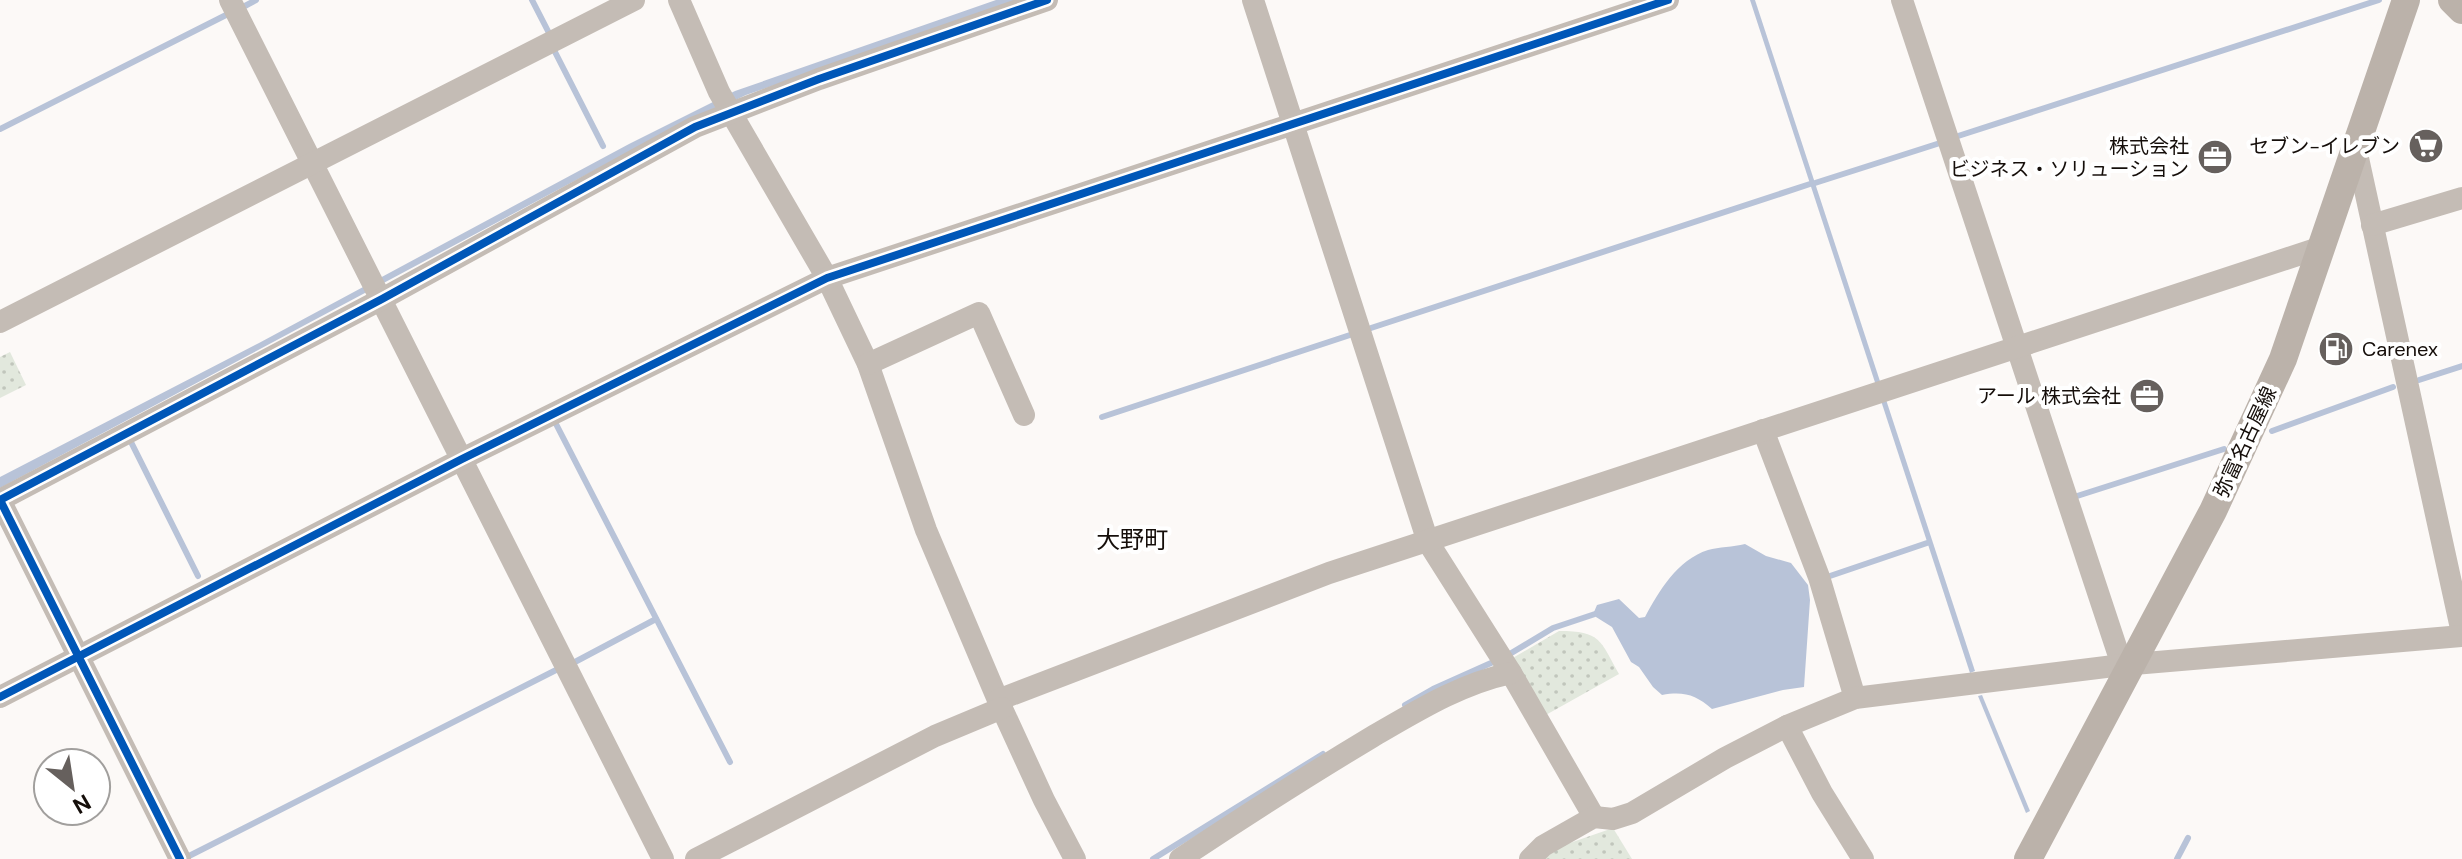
<svg xmlns="http://www.w3.org/2000/svg" width="2462" height="859" font-family="'DM Sans','Noto Sans JP',sans-serif">
  <defs>
    <pattern id="park-dots" width="8" height="8" patternUnits="userSpaceOnUse" patternTransform="scale(2)"><rect width="8" height="8" fill="#e2e8dd"/><path d="M2 2h.1M6 6h.1" fill="none" stroke="#c1c6bc" stroke-width="1.8" stroke-linecap="round"/></pattern>
  </defs>
  <rect width="100%" height="100%" fill="#fcf9f7"/>
  <g fill="url(#park-dots)">
    <polygon points="10,352 26,385 0,398 0,357"/>
    <path d="M1559 631C1601 631 1600 640 1619 674L1544 716 1511 659Z"/>
    <polygon points="1613,828 1632,859 1541,859 1564,845"/>
  </g>
  <g fill="#b8c3d8">
    <polygon points="996,0 1017,0 746,95 625,154 0,488 0,477 259,343 629,144 735,91"/>
    <polygon points="1750,0 1755,0 1975,671 1970,673"/>
    <path d="M1745 544 1766 556 1791 563 1808 585 1810 600 1804 687 1783 690 1712 709C1696 695 1684 691 1662 695L1653 687 1639 667 1631 662 1612 627 1596 617 1594 612 1597 605 1619 599 1639 618 1645 617C1659 591 1677 560 1708 550 1719 547 1733 547 1745 544Z"/>
    <polygon points="1982,695 2030,811 2026,813 1978,696"/>
  </g>
  <g fill="none" stroke-linecap="round" stroke-linejoin="round">
    <g stroke="#b8c3d8" stroke-width="6">
      <polyline points="532,0 550,35"/>
      <polyline points="243,7 256,0"/>
      <polyline points="554,50 603,146"/>
      <polyline points="0,129 230,13"/>
      <polyline points="1955,137 2379,0"/>
      <polyline points="1815,183 1940,143"/>
      <polyline points="1371,328 1810,184"/>
      <polyline points="2419,380 2462,366"/>
      <polyline points="1102,417 1353,334"/>
      <polyline points="555,422 730,762"/>
      <polyline points="2272,431 2393,387"/>
      <polyline points="131,442 198,576"/>
      <polyline points="2074,497 2224,449"/>
      <polyline points="1827,577 1927,543"/>
      <polyline points="1508,655 1553,628 1595,614"/>
      <polyline points="573,663 656,619"/>
      <polyline points="1405,705 1433,689 1491,663"/>
      <polyline points="189,856 560,668"/>
      <polyline points="1153,859 1323,754"/>
      <polyline points="2177,859 2188,838"/>
    </g>
    <g stroke="#c4bcb5" stroke-width="22">
      <polyline points="230,0 663,859"/>
      <polyline points="679,0 719,92 827,278 868,364 926,530 998,700 1044,800 1075,859"/>
      <polyline points="1253,0 1428,542 1511,673 1594,817"/>
      <polyline points="1902,0 2122,665"/>
      <polyline points="2356,149 2462,633"/>
      <polyline points="2372,225 2462,198"/>
      <polyline points="0,322 634,0"/>
      <polyline points="868,364 979,313 1024,415"/>
      <polyline points="1763,430 1819,577 1855,698"/>
      <polyline points="0,697 462,459 827,278 1668,0"/>
      <polyline points="998,700 1329,573 2322,247"/>
      <polyline points="1787,726 1822,793 1863,859"/>
      <polyline points="180,859 0,500 382,299 695,127 819,79 1047,0"/>
      <polyline points="696,859 935,736 1002,708"/>
      <path d="M1180 859C1243 817 1307 776 1372 737 1417 711 1460 684 1511 673"/>
      <polyline points="1530,859 1543,846 1594,817 1613,819 1632,813 1725,758 1787,726 1855,698 2122,665 2462,636"/>
    </g>
    <g stroke="#bbb2aa" stroke-width="28">
      <polyline points="2452,0 2462,10"/>
      <polyline points="2028,859 2213,511 2283,359 2406,0"/>
    </g>
    <defs>
      <g id="cycleway">
        <polyline points="0,697 462,459 827,278 1668,0"/>
        <polyline points="180,859 0,500 382,299 695,127 819,79 1047,0"/>
      </g>
    </defs>
    <use href="#cycleway" stroke="#fff" stroke-width="13"/>
    <use href="#cycleway" stroke="#0057b8" stroke-width="8"/>
  </g>
  <defs>
    <symbol id="supermarket-disc" viewBox="-11 -11 22 22"><circle r="9.5" fill="#66605d" stroke="#fff"/><path d="M-6-5.5h2.5l.6 2H6L4.5 2H-2.5L-4.4-4H-6ZM-1.5 3.2a1.3 1.3 0 1 0 .1 0ZM3 3.2a1.3 1.3 0 1 0 .1 0Z" fill="#fff"/></symbol>
    <symbol id="office-disc" viewBox="-11 -11 22 22"><circle r="9.5" fill="#66605d" stroke="#fff"/><path d="M-6-3h4V-5.5h4V-3h4V5H-6ZM-1-4.5V-3h2v-1.5ZM-6 0V1H6V0Z" fill="#fff"/></symbol>
    <symbol id="fuel-disc" viewBox="-11 -11 22 22"><circle r="9.5" fill="#66605d" stroke="#fff"/><path d="M-5.5-6h7V0h2V4h1.3V-2.5L3-4.5l.8-.8L6-3V5H2.5V1h-1V6h-7ZM-4.2-4.7v3.2H.2V-4.7Z" fill="#fff"/></symbol>
  </defs>
  <g fill-rule="evenodd">
    <use href="#supermarket-disc" x="2406" y="126" width="40" height="40"/>
    <use href="#office-disc" x="2195" y="137" width="40" height="40"/>
    <use href="#fuel-disc" x="2316" y="329" width="40" height="40"/>
    <use href="#office-disc" x="2127" y="376" width="40" height="40"/>
  </g>
  <g text-anchor="middle" stroke-width="8" stroke-linejoin="round" paint-order="stroke">
    <g font-size="20" fill="#150e0a" stroke="#fff" text-anchor="end">
      <text x="2189" y="153">株式会社<tspan x="2189" dy="23">ビジネス・ソリューション</tspan></text>
      <text x="2400" y="153">セブン-イレブン</text>
      <text x="2362" y="356" text-anchor="start">Carenex</text>
      <text x="2121" y="403">アール 株式会社</text>
    </g>
    <g font-size="20" fill="#150e0a" stroke="#fff">
      <text transform="translate(2245 442) rotate(-65)" y="7">弥富名古屋線</text>
    </g>
    <g font-size="24" fill="#150e0a" stroke="#fff">
      <text x="1132" y="548">大野町</text>
    </g>
  </g>
  <g transform="translate(72 787) rotate(150)"><circle r="38" fill="#ffffff" stroke="#a19f9d" stroke-width="2"/>
  <path d="M0-6L14 30L0 20L-14 30Z" fill="#66605d"/>
  <text y="-12" font-size="22" font-weight="bold" text-anchor="middle" fill="#150e0a">N</text>
  </g>
</svg>
